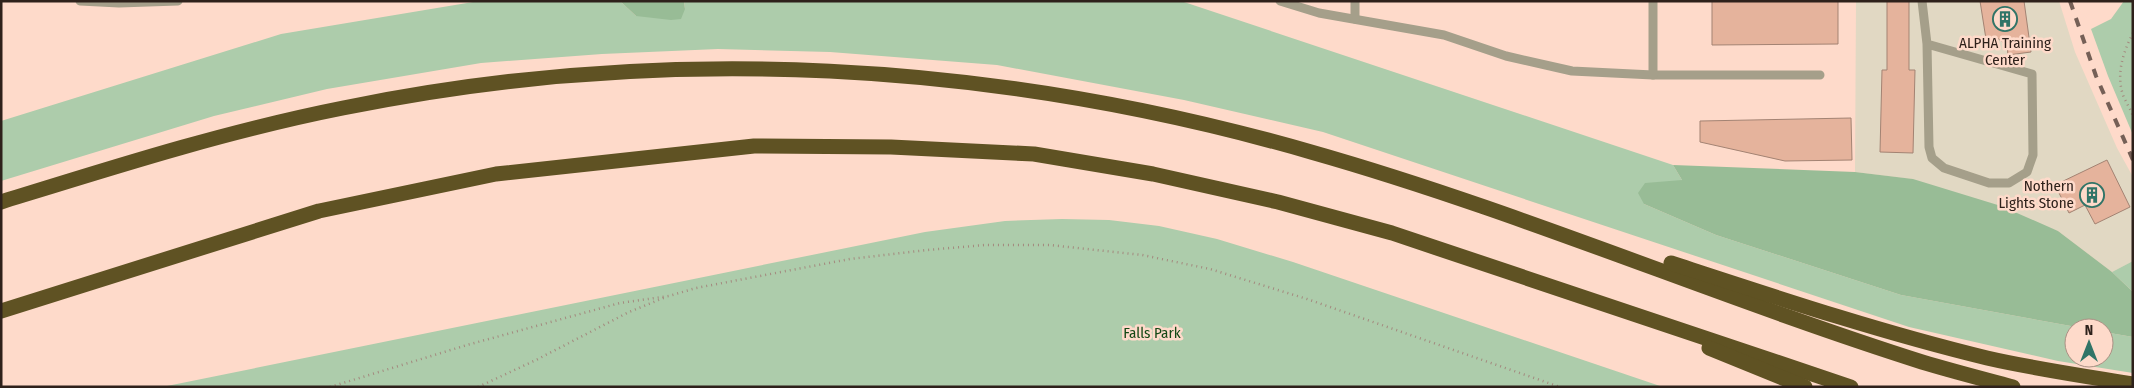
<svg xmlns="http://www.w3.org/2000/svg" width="2134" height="388" font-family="'Fira Sans Condensed',sans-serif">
  <rect width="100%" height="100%" fill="#fedaca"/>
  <polygon fill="#e1d8c3" points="1856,1 2059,1 2075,52 2117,148 2133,177 2133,261 2112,272 2058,231 1912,179 1855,172"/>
  <g fill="#adccab">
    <polygon points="479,1 620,1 636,16 685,9 684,1 1181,1 1673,165 1682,180 1644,204 1716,235 1901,295 2082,328 2074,328 2074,358 2104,358 2104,332 2133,337 2133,373 2058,361 1909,327 1323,132 1184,100 997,65 830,52 718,49 602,54 481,63 327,89 214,116 1,181 1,121 281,34"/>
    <polygon points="2124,1 2133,1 2133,135 2108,76 2091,29 2111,19"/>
    <polygon points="1062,219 1109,220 1159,226 1217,239 1293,262 1663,387 162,387 925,232 1005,221"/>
    <polygon points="2133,261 2133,292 2112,272"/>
  </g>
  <g fill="#98bc96">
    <polygon points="620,1 684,1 685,9 681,19 671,20 636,16"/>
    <polygon points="1673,165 1855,172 1913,179 2001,206 2058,231 2112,272 2133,292 2133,337 2104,332 2104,328 2082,328 1901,295 1716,235 1644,204 1638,193 1645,183 1682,180"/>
  </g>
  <g fill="#e5b39c" stroke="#a38373">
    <polygon points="1712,1 1838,1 1838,44 1712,45"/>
    <polygon points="1887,1 1909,1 1909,70 1915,70 1913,153 1880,152 1882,70 1887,70"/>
    <polygon points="1980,1 2024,1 2031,52 2008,55 2007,45 1997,38 1986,39"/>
    <polygon points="1851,118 1852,160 1785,161 1700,142 1700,121"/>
    <polygon points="2107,160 2130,207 2095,224 2085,205 2069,213 2055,185"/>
  </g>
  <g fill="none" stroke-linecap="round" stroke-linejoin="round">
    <g stroke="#a3897e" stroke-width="2.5" stroke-dasharray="1 4" stroke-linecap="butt">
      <path d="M2133 33C2123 52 2116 74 2123 95 2126 103 2131 109 2133 117"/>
      <polyline points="330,387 467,345 620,303 669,296 696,288 850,259 927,250 985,245 1050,245 1142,255 1210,269 1307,299 1560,387"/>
      <polyline points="478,387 536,360 629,312 666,297"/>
    </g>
    <g stroke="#a59f8a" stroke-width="9">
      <polyline points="80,1 119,3 178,1"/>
      <polyline points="1280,1 1319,13 1444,35 1506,56 1572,71 1653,75 1820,75"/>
      <polyline points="1355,1 1355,19"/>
      <polyline points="1922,1 1927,44 1929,147 1932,158 1944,168 1989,183 2009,183 2027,172 2033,155 2032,74 1927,44"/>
      <polyline points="1653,75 1653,1"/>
    </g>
    <g stroke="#5f5223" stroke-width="15">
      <path d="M1 202C114 167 227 131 343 108 665 42 996 61 1311 152 1519 211 1717 297 1922 362 1952 371 1983 379 2013 387"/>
      <path d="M1671 263C1775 297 1880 332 1987 358 2035 369 2084 376 2133 384"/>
      <polyline points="1,311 319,211 496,174 754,146 891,147 1034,154 1153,174 1278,202 1392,233 1851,387"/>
      <polyline points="1709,348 1805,387"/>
    </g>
    <polyline stroke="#756057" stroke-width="4" stroke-dasharray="9 9" stroke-linecap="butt" points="2070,1 2096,76 2133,160"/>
  </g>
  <defs>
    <symbol id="building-ring" viewBox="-11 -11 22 22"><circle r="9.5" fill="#fedaca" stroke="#307467" stroke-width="1.5"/><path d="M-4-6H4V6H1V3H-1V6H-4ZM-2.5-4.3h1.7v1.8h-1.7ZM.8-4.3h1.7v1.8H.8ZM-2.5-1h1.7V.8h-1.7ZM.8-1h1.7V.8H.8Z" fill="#307467"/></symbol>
  </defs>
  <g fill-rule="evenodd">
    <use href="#building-ring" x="1991" y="5" width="28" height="28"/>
    <use href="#building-ring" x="2078" y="181" width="28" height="28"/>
  </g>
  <g text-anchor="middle" stroke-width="5" stroke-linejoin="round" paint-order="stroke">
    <g font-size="15" fill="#2e211b" stroke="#fedaca">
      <text x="2005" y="48">ALPHA Training<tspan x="2005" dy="17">Center</tspan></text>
      <text x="2074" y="191" text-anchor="end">Nothern<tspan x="2074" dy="17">Lights Stone</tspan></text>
    </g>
    <g font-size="15" fill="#144815" stroke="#fedaca">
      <text x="1152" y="338">Falls Park</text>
    </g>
  </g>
  <rect width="2134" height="388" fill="none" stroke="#2e211b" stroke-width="5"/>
  <g transform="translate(2089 343)"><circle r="24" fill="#fedaca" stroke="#ab9084"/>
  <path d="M0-4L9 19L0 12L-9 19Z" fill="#307467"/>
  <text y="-8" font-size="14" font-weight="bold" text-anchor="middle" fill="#2e211b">N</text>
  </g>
</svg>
